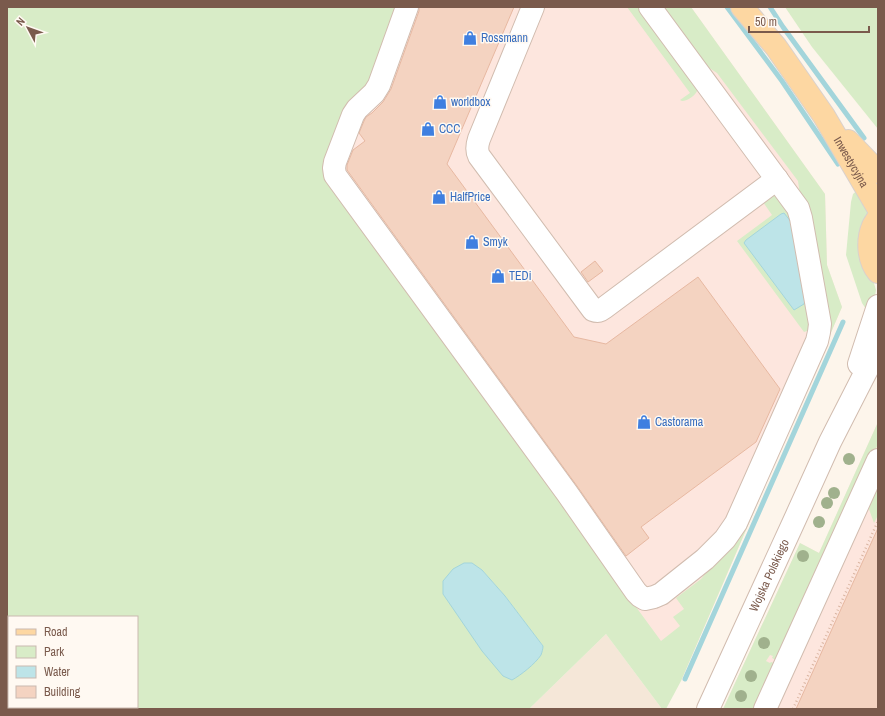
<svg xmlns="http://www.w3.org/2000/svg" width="885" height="716" font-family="'Archivo Narrow',sans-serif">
  <rect width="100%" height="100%" fill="#fdf5eb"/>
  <polygon fill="#f5e7d8" points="606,634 662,709 529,709"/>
  <g fill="#fde6de">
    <polygon points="394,7 691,7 825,194 827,265 842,307 681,681 282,139"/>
    <polygon points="878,422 878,709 723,709 800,543 819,553"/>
  </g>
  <g fill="#d8ecc7" fill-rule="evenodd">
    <path d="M7 7H400L379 67 326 162 559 495 562 506 661 641 680 626 673 617 684 609 676 598 701 579 736 537 821 347 798 181 717 73 700 62 663 7H691L825 194 827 265 842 307 681 681 666 709H662L606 634 529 709H7ZM482 570 505 596 543 646 449 602 443 594ZM9 617H137V707H9Z"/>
    <path d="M627 7H639L650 21 698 89C696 95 688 101 682 101L680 100 690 93Z"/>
    <polygon points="785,7 878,7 878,129 812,47"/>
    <polygon points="860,188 870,207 873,280 876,290 874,302 866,309 862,303 846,255 851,202 853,194"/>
    <polygon points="774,194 792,206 810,330 804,332 737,241 772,215 763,202"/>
    <polygon points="878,422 878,444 778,661 772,658 773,656 770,655 766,661 770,663 771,662 777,664 757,709 723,709 800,543 819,553"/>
    <polygon points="878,473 878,515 874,523 866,501"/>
  </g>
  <g fill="#bde4e8" stroke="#a3d5db">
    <polygon points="784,213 792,223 805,301 804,304 794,310 744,243 746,240 781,214"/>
    <path d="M464 563H472L482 570 505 596 543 646C543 649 542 652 541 655 535 664 521 675 512 680L503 676 482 651 443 594V581L453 569Z"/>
  </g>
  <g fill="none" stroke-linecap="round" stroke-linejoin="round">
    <g stroke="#a3d5db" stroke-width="5">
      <polyline points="727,7 782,81 838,164"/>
      <polyline points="770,7 783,27 864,138"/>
      <polyline points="685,679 843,322"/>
    </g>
  </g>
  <g fill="#f4d3c1" stroke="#e7b8a1">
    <polygon points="419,7 514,7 447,164 574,337 606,344 698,277 780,389 756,442 641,527 649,538 626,556 577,486 347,170 347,165 353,150 365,141 359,133 364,121 366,117 372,113 383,102 391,89 419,11"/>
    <polygon points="595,261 603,271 588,282 581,272"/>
    <polygon points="878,528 878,709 796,709 841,609"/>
  </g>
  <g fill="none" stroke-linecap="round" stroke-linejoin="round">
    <defs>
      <g id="minor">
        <polyline points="407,7 379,85 374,93 357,109 353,115 335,162 334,168 335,175 567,493 636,592 640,596 645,599 654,597 661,594 705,559 725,539 736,523 817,341 819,332 820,324 801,218 798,208 650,7"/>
        <path d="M533 7 479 139C477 145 476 150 479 156L593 310C598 312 600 311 604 308L777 179"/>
        <polyline points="859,364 878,306"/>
        <path id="s1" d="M708 709 796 517 830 442 878 348"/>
        <polyline points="765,709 878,460"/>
      </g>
      <g id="major">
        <path id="s2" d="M742 7 776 47 824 116 878 208"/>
        <polyline points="848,141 878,172"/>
        <path d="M878 218C876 221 874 224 873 226 867 240 868 260 878 272"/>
      </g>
    </defs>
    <use href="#minor" stroke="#d1bcaf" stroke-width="24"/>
    <use href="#major" stroke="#dad1cd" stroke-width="24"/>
    <polyline stroke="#dab6a3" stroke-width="2.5" stroke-dasharray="1 3" stroke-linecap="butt" points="793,709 878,521"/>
    <use href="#minor" stroke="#fff" stroke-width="22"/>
    <use href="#major" stroke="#fdd7a2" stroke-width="22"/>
  </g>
  <g fill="#a0b18d">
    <circle cx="849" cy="459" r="6"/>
    <circle cx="834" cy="493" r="6"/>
    <circle cx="827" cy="503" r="6"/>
    <circle cx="819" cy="522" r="6"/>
    <circle cx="803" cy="556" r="6"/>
    <circle cx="764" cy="643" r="6"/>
    <circle cx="751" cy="676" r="6"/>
    <circle cx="741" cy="696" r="6"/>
  </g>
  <defs>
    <symbol id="shop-bare" viewBox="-9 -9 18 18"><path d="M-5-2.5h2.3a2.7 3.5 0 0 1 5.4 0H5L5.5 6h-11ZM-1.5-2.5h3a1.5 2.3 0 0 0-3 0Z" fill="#3f7fe0" stroke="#fff9f2" stroke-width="2.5" paint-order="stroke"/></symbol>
  </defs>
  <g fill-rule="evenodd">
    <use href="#shop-bare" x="460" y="28" width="20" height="20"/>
    <use href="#shop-bare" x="430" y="92" width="20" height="20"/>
    <use href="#shop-bare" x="418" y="119" width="20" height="20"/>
    <use href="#shop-bare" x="429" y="187" width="20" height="20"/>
    <use href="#shop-bare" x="462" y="232" width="20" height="20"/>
    <use href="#shop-bare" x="488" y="266" width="20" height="20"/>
    <use href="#shop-bare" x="634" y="412" width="20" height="20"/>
  </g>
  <g text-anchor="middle" stroke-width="3" stroke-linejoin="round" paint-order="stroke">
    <g font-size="12" fill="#366cbe" stroke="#fff9f2" text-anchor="start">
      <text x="481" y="42">Rossmann</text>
      <text x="451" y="106">worldbox</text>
      <text x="439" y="133">CCC</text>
      <text x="450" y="201">HalfPrice</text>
      <text x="483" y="246">Smyk</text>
      <text x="509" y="280">TEDi</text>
      <text x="655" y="426">Castorama</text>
    </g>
    <g font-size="12" fill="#7a5a4c" stroke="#fff9f2">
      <text dy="4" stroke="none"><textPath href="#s2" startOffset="190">Inwestycyjna</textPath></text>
      <text dy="4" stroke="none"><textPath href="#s1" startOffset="147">Wojska Polskiego</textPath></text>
    </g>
  </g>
  <rect width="885" height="716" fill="none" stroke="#7a5a4c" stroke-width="16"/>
  <rect x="8" y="616" width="130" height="92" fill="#fff9f2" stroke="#cab9b0"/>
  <rect x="16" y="629" width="20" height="6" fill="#fdd7a2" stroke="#cab9b0"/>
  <text x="44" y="636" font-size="12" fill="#7a5a4c">Road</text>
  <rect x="16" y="646" width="20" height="12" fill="#d8ecc7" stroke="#cab9b0"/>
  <text x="44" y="656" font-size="12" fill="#7a5a4c">Park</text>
  <rect x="16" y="666" width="20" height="12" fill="#bde4e8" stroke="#cab9b0"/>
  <text x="44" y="676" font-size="12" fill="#7a5a4c">Water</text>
  <rect x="16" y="686" width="20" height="12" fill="#f4d3c1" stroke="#cab9b0"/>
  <text x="44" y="696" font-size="12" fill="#7a5a4c">Building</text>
  <g transform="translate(28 28) rotate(311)" stroke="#fff9f2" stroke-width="3" paint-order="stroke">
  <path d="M0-3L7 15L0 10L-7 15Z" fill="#7a5a4c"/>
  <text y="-6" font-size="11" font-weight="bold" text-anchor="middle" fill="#7a5a4c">N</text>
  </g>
  <path d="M749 26v6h120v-6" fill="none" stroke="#7a5a4c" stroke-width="2"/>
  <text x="755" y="26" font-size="12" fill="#7a5a4c" stroke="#fff9f2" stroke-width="3" paint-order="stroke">50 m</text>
</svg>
